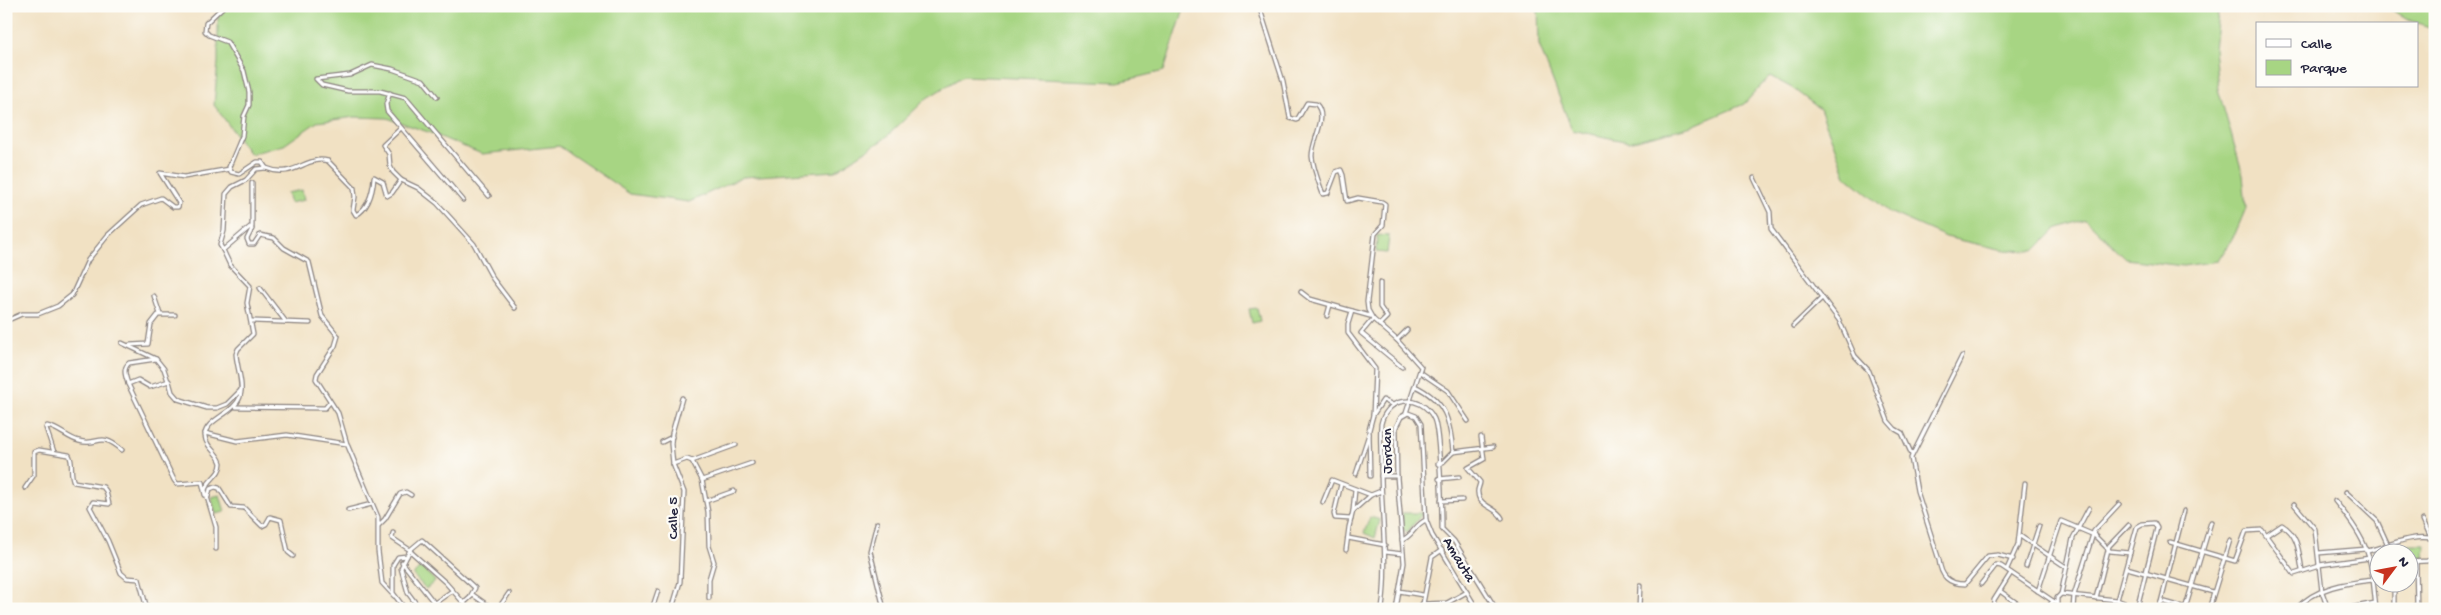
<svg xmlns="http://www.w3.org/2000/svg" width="2441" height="615" font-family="'Gochi Hand',sans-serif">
  <rect width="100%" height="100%" fill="#fdfcf7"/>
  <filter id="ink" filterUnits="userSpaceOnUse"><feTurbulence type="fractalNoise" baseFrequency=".02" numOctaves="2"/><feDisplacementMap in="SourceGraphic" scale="10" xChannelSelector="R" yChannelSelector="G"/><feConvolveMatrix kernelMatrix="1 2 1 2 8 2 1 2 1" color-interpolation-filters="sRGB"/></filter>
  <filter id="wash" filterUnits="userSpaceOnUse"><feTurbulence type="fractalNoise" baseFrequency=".0096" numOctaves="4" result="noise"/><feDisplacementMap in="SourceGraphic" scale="20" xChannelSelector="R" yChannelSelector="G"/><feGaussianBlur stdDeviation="1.12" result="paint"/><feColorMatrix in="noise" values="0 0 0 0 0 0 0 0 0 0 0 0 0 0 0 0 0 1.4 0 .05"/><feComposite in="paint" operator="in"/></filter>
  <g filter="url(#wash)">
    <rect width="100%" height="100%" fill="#f1e1c3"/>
    <g fill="#a7d583" stroke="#647c5f">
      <polygon points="218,6 1185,6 1164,71 1118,82 963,76 927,98 884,139 835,171 743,177 689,202 630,194 559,146 482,154 428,132 387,118 355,117 317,122 284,145 250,154 214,105 218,62"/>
      <polygon points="1538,6 2219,6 2214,48 2218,89 2243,175 2246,208 2235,234 2218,261 2183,266 2126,259 2085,219 2056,229 2034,251 2004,250 1946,237 1889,212 1846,176 1820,109 1792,88 1770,76 1744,104 1692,126 1629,142 1572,130 1539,45"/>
      <polygon points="2386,6 2435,6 2435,29 2406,19"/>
      <polygon points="302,190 304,200 290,203 287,193"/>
      <polygon points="1377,235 1389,236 1387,253 1376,252"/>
      <polygon points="1257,308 1260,321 1252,323 1249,309"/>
      <polygon points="220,495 225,512 216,514 211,497"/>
      <polygon points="1402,513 1423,513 1407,532 1403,529"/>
      <polygon points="1370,517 1380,520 1375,538 1364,533"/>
      <polygon points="2405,545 2425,545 2424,558 2409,558 2408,552 2405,552"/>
      <polygon points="422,566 435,581 426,589 413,575"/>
    </g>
  </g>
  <g filter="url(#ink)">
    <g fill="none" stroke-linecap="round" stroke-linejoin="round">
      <defs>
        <g id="minor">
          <path d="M1259 6 1283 81 1290 118 1297 120 1307 103 1316 104C1329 117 1312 139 1312 156 1313 168 1319 183 1323 194L1328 193 1336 172 1341 170 1343 175 1347 201 1358 198 1382 202 1385 204 1383 225 1375 234 1367 302 1368 310 1373 319 1397 340 1421 367 1406 413"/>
          <polyline points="390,93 386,104 387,111 463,200"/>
          <polyline points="437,97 423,80 392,69 372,65 350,75 316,79 322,85 348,91 380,91 406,98 489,196"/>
          <polyline points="401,128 383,145 389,154 390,166 393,172 401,180 418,188 437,203 474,244 493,279 515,308"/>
          <path d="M266 168C295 180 305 155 328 161L354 188 355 197 353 210 356 215C369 208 373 190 374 177L383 182 387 196 392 193 401 180"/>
          <polyline points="1754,178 1770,212 1771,229 1839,320 1855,356 1869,371 1888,421 1895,429 1902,433 1912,455"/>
          <polyline points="252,227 252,183"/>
          <polyline points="223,250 220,245 224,231 226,194 232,187 246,180 256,169 266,168 262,162 257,162 239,174 231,172 229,167 242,136 244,116 249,105 249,92 244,71 227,42 209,35 205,31 206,23 224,6"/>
          <polyline points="260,288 286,322"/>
          <polyline points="1301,292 1310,299 1370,316"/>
          <polyline points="154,296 160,314"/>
          <polyline points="1352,311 1348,324 1348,333 1375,369 1373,415 1369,430 1370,476"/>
          <polyline points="1327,316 1330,305"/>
          <polyline points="1373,319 1361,333 1402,367"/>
          <polyline points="6,321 22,314 38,314 58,306 72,295 88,260 108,235 141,205 161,198 173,207 178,207 179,203 160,173 184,177 230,169"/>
          <polyline points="252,321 310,323"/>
          <polyline points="1379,325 1387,317 1380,307 1380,283"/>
          <polyline points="1793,326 1822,298"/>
          <polyline points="1397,340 1407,330"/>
          <polyline points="122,343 156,359 164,369 168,381"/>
          <polyline points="130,345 148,344 151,324 158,315 175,315"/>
          <path d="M1962 356 1911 458 1917 491 1939 560C1941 576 1948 584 1965 584L1988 556 1998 555 2013 559"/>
          <path d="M156 359 129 363C122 369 126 377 128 384L174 480 177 484 202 482 205 495"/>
          <polyline points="1420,372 1448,391 1468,421"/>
          <polyline points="128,384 138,380 150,387 169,381 172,392 178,399 207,408 217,408 227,404 241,390"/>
          <path d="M1415 386C1446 401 1450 420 1453 452"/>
          <polyline points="236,407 325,408 330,402"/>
          <polyline points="1373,415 1383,400 1393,405"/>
          <polyline points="205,433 237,441 287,435 347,444"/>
          <path d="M1481 437 1484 459 1468 468 1480 482C1480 486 1477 489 1478 493 1478 506 1498 508 1502 518"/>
          <polyline points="662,442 672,437"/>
          <path d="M54 452 46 428 47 426C59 428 67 438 79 441 99 447 99 430 122 450"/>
          <polyline points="692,461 702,480 708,512 709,546 714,562 709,579 709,598"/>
          <polyline points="673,464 687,459 692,461 736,445"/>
          <polyline points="1438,464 1443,462 1453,452 1493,447"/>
          <polyline points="1356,474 1369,434"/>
          <polyline points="1381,476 1397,476"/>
          <polyline points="1439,479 1459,477"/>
          <polyline points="702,480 752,463"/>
          <polyline points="1341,484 1334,514 1335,518 1351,519"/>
          <path d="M25 488 34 475V452L39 450 69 455C74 463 69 473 74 482L103 487 106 491 109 504 93 502 90 507 108 541 121 573 127 578 139 579 147 609"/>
          <polyline points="2346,492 2377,521 2388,545"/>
          <polyline points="2433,496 2435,501"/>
          <polyline points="208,497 210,489 215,487 219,488 231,507 244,508 262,526 266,524 270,517 281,520 288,552 293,556"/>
          <polyline points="706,501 734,491"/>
          <polyline points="1441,501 1462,500"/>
          <path d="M2335 501C2370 545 2371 554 2376 609"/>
          <polyline points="1323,502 1332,480 1371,495 1381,491"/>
          <polyline points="2294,504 2315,529 2322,592 2328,609"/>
          <polyline points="348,510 372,504"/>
          <polyline points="1353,511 1355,490"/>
          <polyline points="2423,520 2431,538"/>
          <polyline points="877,523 870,551 884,609"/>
          <polyline points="379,525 385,519 400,494 406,492 411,495"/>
          <polyline points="393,533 392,538 410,550"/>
          <path d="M2267 535 2282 525C2299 535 2299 554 2302 570"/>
          <polyline points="2020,536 2066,567"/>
          <polyline points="1348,538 1385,545"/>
          <path d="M1402 540C1413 536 1415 524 1426 520"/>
          <polyline points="2170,542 2235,561 2246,531 2262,530 2294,574 2319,566"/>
          <path d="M216 549V527L205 490C208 479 221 475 221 463 218 452 206 448 205 436 204 420 234 414 240 397 244 384 237 368 236 354L238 349 253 334 247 303 250 286 230 265 223 250 250 227 252 229 247 239 249 244H254L260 235 274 238 284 248 309 262 322 316 338 336 335 346 317 374 316 379 338 413 347 444 378 517V551L382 583 394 596"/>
          <polyline points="1346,550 1349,527 1353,511 1371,495"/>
          <polyline points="410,551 446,583 469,609"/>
          <path d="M2368 551C2387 546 2414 533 2435 539"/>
          <polyline points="1385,552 1403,554"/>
          <polyline points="2318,553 2367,549"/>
          <polyline points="402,562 435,604 437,609"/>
          <polyline points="2408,562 2427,561 2435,558"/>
          <polyline points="2416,562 2417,609"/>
          <polyline points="2319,565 2370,558"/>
          <polyline points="2026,566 2039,526"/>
          <polyline points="2127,568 2213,592"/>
          <polyline points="2007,569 2018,544 2025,483"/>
          <polyline points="2394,582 2394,609"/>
          <polyline points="1981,584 1996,565 2001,566 2056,603"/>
          <polyline points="1399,591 1423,595"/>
          <polyline points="2000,591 2025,609"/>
          <polyline points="2038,591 2061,521 2094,535 2110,551 2130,553"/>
          <polyline points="2061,594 2117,600 2140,609"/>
          <polyline points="2096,598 2109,546 2129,525"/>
          <polyline points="2117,600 2137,527 2142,524 2154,523 2157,528 2137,608"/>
          <polyline points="2161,602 2184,511"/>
          <polyline points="464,603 473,595 493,609"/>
          <polyline points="1422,604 1447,603 1467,592"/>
          <polyline points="405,609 393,593 393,565 398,557 407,556"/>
          <polyline points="420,609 408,593 401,568 410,550 422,540 475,588 471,595"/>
          <polyline points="426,609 452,591"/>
          <polyline points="498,609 509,593"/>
          <polyline points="652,609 658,591"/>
          <polyline points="672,609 680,582 684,492 673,464 671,444 672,433 682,398"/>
          <path d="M1382 609C1389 559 1380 508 1381 458 1381 447 1380 434 1381 424 1383 414 1391 404 1400 402 1415 398 1428 406 1434 419 1440 432 1442 511 1442 529L1454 541 1496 609"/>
          <polyline points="1396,609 1404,563 1397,476 1396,427 1401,417 1408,413 1416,416 1421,424 1426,520 1432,535 1477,609"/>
          <polyline points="1422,609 1432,557 1442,550"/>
          <polyline points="1447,609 1447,603"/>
          <polyline points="1639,609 1640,585"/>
          <polyline points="1993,609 1994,600 2011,573"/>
          <polyline points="2047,609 2053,601"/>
          <polyline points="2057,609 2057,598 2061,594 2073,538 2089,508"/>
          <polyline points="2073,609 2074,595 2094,531 2119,504"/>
          <polyline points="2158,609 2161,602 2165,602 2190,609"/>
          <polyline points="2185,609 2211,522"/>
          <polyline points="2209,609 2230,540"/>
          <path d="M2296 609C2316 587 2346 583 2373 580"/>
          <polyline points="2344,609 2375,603"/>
        </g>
      </defs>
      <use href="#minor" stroke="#8a827f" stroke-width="5.5"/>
      <use href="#minor" stroke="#fff" stroke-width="3"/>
    </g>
  </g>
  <g text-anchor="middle" stroke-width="4.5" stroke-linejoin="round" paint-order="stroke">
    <g font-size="15" fill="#22223b" stroke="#fdfcf7">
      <text transform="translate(1386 451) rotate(-90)" y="5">Jordan</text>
      <text transform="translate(672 518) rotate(-90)" y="5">Calle 5</text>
      <text transform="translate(1460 559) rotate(59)" y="5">Amauta</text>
    </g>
  </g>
  <rect width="2441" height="615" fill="none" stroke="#fdfcf7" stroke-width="25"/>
  <rect x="2256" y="22" width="162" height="65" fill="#fdfcf7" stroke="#a5a5ac"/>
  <rect x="2266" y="39" width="25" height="8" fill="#ffffff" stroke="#a5a5ac"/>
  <text x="2301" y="48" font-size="15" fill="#22223b">Calle</text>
  <rect x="2266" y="60" width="25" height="15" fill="#a7d583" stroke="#a5a5ac"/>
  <text x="2301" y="72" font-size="15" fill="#22223b">Parque</text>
  <g transform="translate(2394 568) rotate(58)"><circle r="24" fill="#fdfcf7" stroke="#a5a5ac"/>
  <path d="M0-4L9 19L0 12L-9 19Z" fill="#c8321e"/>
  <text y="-8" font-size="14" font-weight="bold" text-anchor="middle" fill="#22223b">N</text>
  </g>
</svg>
